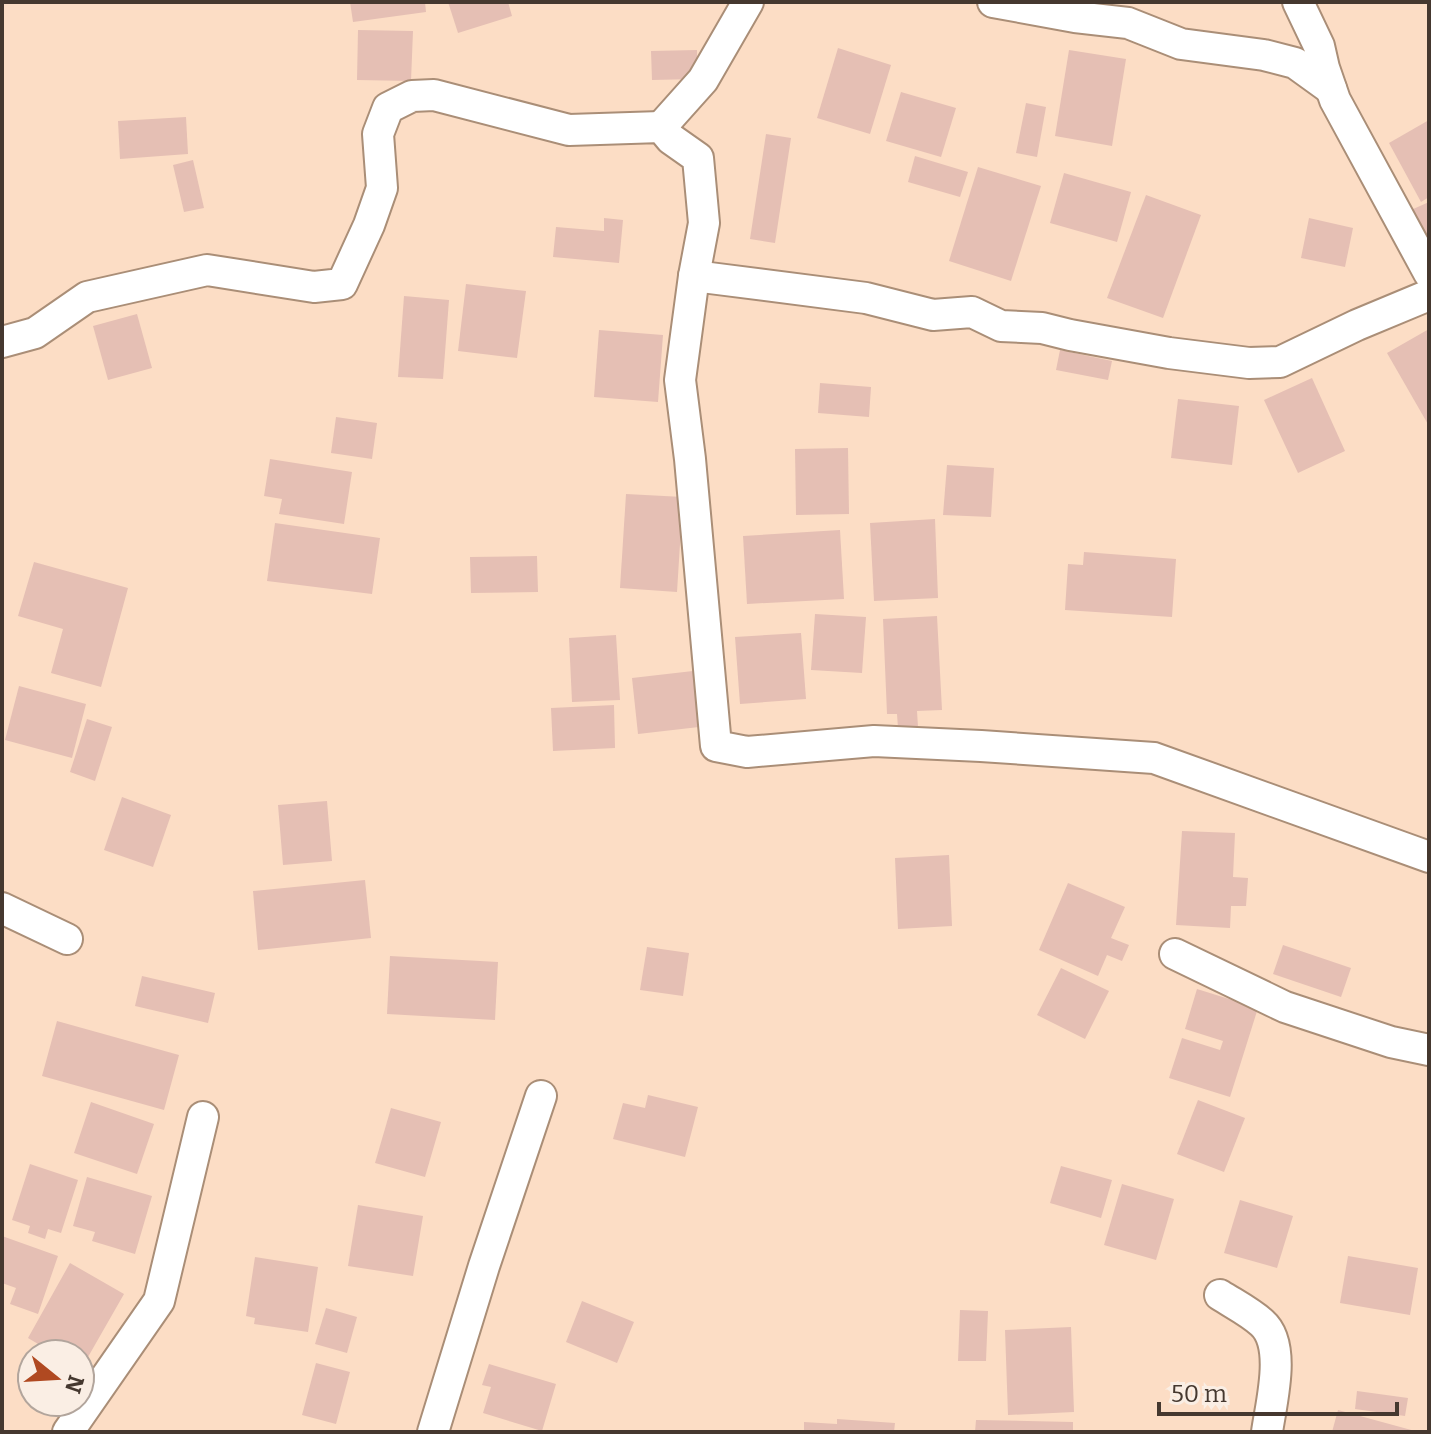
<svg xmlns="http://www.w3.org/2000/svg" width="1431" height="1434" font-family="Bitter,serif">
  <rect width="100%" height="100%" fill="#fcddc5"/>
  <g fill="#e5bfb4">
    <polygon points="350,2 425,2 426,12 353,22"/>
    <polygon points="448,2 508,2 512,16 458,33"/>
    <polygon points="358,30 413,31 411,81 357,80"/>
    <polygon points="838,48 891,65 870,134 817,118"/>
    <polygon points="697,50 697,79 652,80 651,51"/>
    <polygon points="1069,50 1126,59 1112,146 1055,136"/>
    <polygon points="901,92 956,108 941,157 886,141"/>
    <polygon points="1026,103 1046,107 1037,157 1016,153"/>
    <polygon points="186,117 188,154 120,159 118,121"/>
    <polygon points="1429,120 1429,197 1421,202 1389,143"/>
    <polygon points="766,134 791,138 775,243 750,239"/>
    <polygon points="915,156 968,172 960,197 908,182"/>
    <polygon points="193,160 204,208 184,212 173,165"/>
    <polygon points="978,167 1041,186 1011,281 949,261"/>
    <polygon points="1064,173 1131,192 1117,242 1050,223"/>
    <polygon points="1146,195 1201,215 1163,318 1107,298"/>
    <polygon points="1429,202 1429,253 1411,210"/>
    <polygon points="604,218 623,220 619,263 553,257 556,227 604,231"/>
    <polygon points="1309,218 1353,228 1345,267 1301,258"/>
    <polygon points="466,284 526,291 517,358 458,351"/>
    <polygon points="404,296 449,300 443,379 398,377"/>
    <polygon points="137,314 152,368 108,380 93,326"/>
    <polygon points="1429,329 1429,426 1387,353"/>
    <polygon points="599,330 663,335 658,402 594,397"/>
    <polygon points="1060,350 1112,361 1108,380 1056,370"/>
    <polygon points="1312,378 1345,451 1298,473 1264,400"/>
    <polygon points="820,383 871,387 869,417 818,413"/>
    <polygon points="1178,399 1239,406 1232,465 1171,458"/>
    <polygon points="336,417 377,423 372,459 331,453"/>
    <polygon points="848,448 849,514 796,515 795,449"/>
    <polygon points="270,459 352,472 344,524 279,514 282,499 264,496"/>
    <polygon points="947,465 994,468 991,517 943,515"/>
    <polygon points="626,494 683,497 677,592 620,588"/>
    <polygon points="935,519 938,598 874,601 870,523"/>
    <polygon points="275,523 380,538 372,594 267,581"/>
    <polygon points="840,530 844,599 747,604 743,536"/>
    <polygon points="1084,552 1176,559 1172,617 1065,610 1068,564 1083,565"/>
    <polygon points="537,556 538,592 471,593 470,557"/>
    <polygon points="34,562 128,588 101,687 51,673 63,629 18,616"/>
    <polygon points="815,614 866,617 862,673 811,670"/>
    <polygon points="937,616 942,710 917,711 918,727 898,728 897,714 887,714 883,619"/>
    <polygon points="801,633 806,699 740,704 735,637"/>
    <polygon points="616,635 620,700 572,702 569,638"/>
    <polygon points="693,671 699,727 638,734 632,678"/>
    <polygon points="19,686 86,704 72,758 5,740"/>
    <polygon points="614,705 615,748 553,751 551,708"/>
    <polygon points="87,719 112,727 95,781 70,772"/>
    <polygon points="122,797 171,815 153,867 104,850"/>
    <polygon points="327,801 332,861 283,865 278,805"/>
    <polygon points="1182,831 1235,833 1233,877 1248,878 1246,906 1231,906 1230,928 1176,925"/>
    <polygon points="949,855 952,926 898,929 895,858"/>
    <polygon points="365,880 371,938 258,950 253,891"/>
    <polygon points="1068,883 1125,907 1111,938 1129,945 1122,961 1107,955 1098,976 1039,950"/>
    <polygon points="1283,945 1351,968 1341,997 1273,974"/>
    <polygon points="647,947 689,953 683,996 640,990"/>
    <polygon points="390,956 498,962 495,1020 387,1014"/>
    <polygon points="1061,968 1109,991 1085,1039 1037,1015"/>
    <polygon points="142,976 215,993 208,1023 135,1006"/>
    <polygon points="1197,989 1258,1008 1230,1097 1169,1078 1182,1038 1220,1050 1223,1041 1185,1029"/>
    <polygon points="57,1021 179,1055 164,1110 42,1076"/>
    <polygon points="648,1095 698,1107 685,1157 613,1139 623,1103 645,1108"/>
    <polygon points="1198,1100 1245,1118 1224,1172 1177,1154"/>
    <polygon points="91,1102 154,1124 137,1174 74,1153"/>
    <polygon points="391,1108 441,1122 425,1177 375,1163"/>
    <polygon points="30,1164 78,1180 61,1233 48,1229 45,1239 28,1233 30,1226 12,1220"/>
    <polygon points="1061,1166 1112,1180 1101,1218 1050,1203"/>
    <polygon points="87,1177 152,1196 135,1254 92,1241 95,1232 73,1226"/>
    <polygon points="1122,1184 1174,1199 1156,1260 1104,1245"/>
    <polygon points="1240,1200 1293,1216 1277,1268 1224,1253"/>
    <polygon points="358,1205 423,1216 413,1276 348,1266"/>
    <polygon points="2,1236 58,1256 38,1314 10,1304 16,1288 2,1283"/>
    <polygon points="1348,1256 1418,1268 1410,1315 1340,1303"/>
    <polygon points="255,1257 318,1267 308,1332 254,1324 255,1318 246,1316"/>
    <polygon points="70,1263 124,1294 80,1371 80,1354 55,1354 28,1338"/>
    <polygon points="582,1301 634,1322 617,1363 566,1342"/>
    <polygon points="326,1308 357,1317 347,1353 315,1344"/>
    <polygon points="960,1310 988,1311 986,1361 958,1361"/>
    <polygon points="1071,1327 1074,1412 1008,1415 1005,1330"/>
    <polygon points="316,1363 350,1372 336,1424 302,1415"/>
    <polygon points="489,1364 556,1384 542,1431 483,1413 491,1387 482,1385"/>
    <polygon points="1357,1391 1408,1398 1405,1416 1355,1409"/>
    <polygon points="1338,1410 1415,1431 1414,1432 1332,1432"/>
    <polygon points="837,1419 895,1423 894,1432 804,1432 804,1422 837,1424"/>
    <polygon points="976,1420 1073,1422 1073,1432 975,1432"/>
  </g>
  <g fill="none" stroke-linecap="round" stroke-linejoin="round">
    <defs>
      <g id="minor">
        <polyline points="993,2 1075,17 1128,23 1181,44 1264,55 1295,63 1331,89"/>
        <polyline points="1298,2 1319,46 1324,68 1335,100 1429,273"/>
        <polyline points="661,127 703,80 748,2"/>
        <polyline points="694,276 866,298 933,315 972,312 1001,326 1042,328 1070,335 1169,353 1249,363 1280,362 1357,325 1429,295"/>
        <polyline points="2,342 35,333 87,297 207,270 314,287 342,284 369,225 382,188 378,134 388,108 412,96 434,95 569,130 661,127 671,139 698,158 704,223 694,276 680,380 690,459 716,746 747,752 874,741 981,746 1154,758 1429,857"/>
        <polyline points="2,908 67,939"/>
        <polyline points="1175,954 1285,1007 1391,1042 1429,1050"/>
        <path d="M1220 1295C1234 1304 1250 1312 1262 1323 1287 1345 1271 1403 1267 1432"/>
        <polyline points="68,1432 159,1301 203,1117"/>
        <polyline points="433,1432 484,1266 541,1096"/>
      </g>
    </defs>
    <use href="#minor" stroke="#aa8e77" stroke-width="34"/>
    <use href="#minor" stroke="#fff" stroke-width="30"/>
  </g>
  <rect width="1431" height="1434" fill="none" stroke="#45382f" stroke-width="8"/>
  <g transform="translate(56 1378) rotate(108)"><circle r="38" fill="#faeee4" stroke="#b2a59c" stroke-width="2"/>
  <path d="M0-6L14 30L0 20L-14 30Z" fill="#b04921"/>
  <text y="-12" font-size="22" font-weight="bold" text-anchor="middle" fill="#45382f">N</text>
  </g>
  <path d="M1159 1402v12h238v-12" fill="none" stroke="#45382f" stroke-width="4"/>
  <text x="1171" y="1402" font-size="24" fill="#45382f" stroke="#faeee4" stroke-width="6" paint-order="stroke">50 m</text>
</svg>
